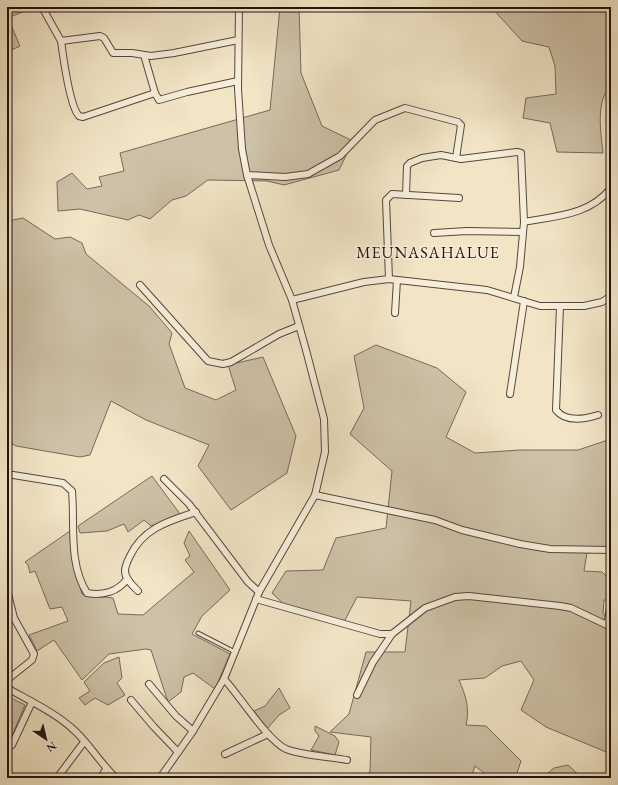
<svg xmlns="http://www.w3.org/2000/svg" width="618" height="785" font-family="'EB Garamond',serif">
  <rect width="100%" height="100%" fill="#f1e5c6"/>
  <filter id="stains"><feTurbulence type="fractalNoise" baseFrequency=".005" numOctaves="4"/><feColorMatrix values="0 0 0 0 .2 0 0 0 0 .09 0 0 0 0 .02 0 0 0 .5 -.17"/></filter>
  <radialGradient id="worn" r=".72"><stop offset=".6" stop-color="#630" stop-opacity="0"/><stop offset="1" stop-color="#630" stop-opacity=".3"/></radialGradient>
  <g fill="#cdc1a7" stroke="#766a5a">
    <polygon points="7,7 34,7 8,18 20,46 7,52"/>
    <polygon points="280,7 299,7 301,73 322,126 353,141 339,170 284,185 267,181 208,180 186,196 172,200 150,219 139,215 128,220 80,209 58,211 57,182 72,173 87,189 102,186 99,177 124,171 120,153 270,110"/>
    <path d="M491 7H611V85C595 102 601 132 603 153L557 152 550 123 523 118 526 98 556 94 555 66 549 47 522 41Z"/>
    <polygon points="23,218 55,239 70,237 82,243 86,254 149,306 172,333 169,344 185,388 216,400 236,390 228,365 263,357 296,436 287,473 231,510 198,466 209,445 146,420 111,401 90,455 80,457 16,446 7,441 7,223 8,221"/>
    <path d="M376 345 437 368 466 392 446 437 475 453 520 450H578L611 439V553L606 551 587 553 584 571 602 572 611 581V600H604L603 614 611 620V754L546 727 521 710 534 680 521 661 502 666 485 678 459 680C466 696 470 709 466 725L486 726 521 761 516 776 520 778H487V775L475 766 471 778H361L370 772 371 737 330 732 349 714 366 652H405L411 601 357 597 344 622 289 609 272 593 286 571 323 570 336 538 386 528 392 471 350 434 364 408 354 356Z"/>
    <polygon points="152,476 180,514 151,526 144,520 128,532 124,524 107,531 80,533 78,526"/>
    <polygon points="70,531 75,570 82,594 113,598 118,614 143,615 194,572 185,560 190,556 184,543 189,531 230,590 202,616 192,634 230,654 215,689 193,673 184,677 181,692 168,702 151,650 146,649 109,654 82,680 54,640 37,651 29,635 68,621 62,607 50,609 35,571 30,573 28,565 25,562"/>
    <polygon points="119,657 122,678 117,683 125,695 108,705 95,698 85,705 79,698 90,691 84,682 104,663"/>
    <polygon points="279,688 290,708 279,715 267,729 254,711 265,706"/>
    <polygon points="7,696 25,705 9,743 7,741"/>
    <polygon points="315,726 335,736 339,742 335,755 311,750 319,736 315,731"/>
    <polygon points="568,765 582,778 542,778 554,768"/>
  </g>
  <g fill="none" stroke-linecap="round" stroke-linejoin="round">
    <defs>
      <polyline id="service" points="198,633 235,652"/>
      <g id="minor">
        <polyline points="42,7 61,41 100,36 104,38 113,53 132,53 151,56 174,53 238,40"/>
        <path d="M61 41C63 56 70 107 79 116L83 117 155 93"/>
        <polyline points="144,55 155,93 159,100 187,92 238,81"/>
        <polyline points="247,175 285,177 308,174 340,156 375,120 405,108 458,122 461,125 456,158"/>
        <polyline points="406,195 407,166 410,163 422,158 441,155 461,159 517,152 521,153 524,222 520,267 514,297"/>
        <path d="M524 222C556 216 590 215 611 188"/>
        <polyline points="434,233 467,231 523,232"/>
        <polyline points="389,279 386,200 392,194 459,198"/>
        <polyline points="140,285 208,361 223,364 231,362 279,334 299,326"/>
        <polyline points="292,300 364,282 389,279 487,290 540,306 584,306 602,302 611,296"/>
        <path d="M560 306 556 410C566 423 585 419 598 415"/>
        <polyline points="395,313 397,280"/>
        <polyline points="510,394 524,301"/>
        <path d="M7 474 63 483 72 491C75 524 68 563 87 593 102 596 118 592 127 579"/>
        <polyline points="164,479 189,504 248,582 259,592"/>
        <polyline points="315,495 435,520 462,530 520,544 550,549 611,550"/>
        <polyline points="7,590 14,618 34,654 32,660 7,680"/>
        <path d="M138 591C133 586 125 579 125 571 125 566 128 560 130 556 143 528 169 521 196 512"/>
        <polyline points="256,599 380,634 392,634 425,608 455,597 469,596 560,606 571,608 611,627"/>
        <polyline points="607,625 611,603"/>
        <path d="M224 679C240 696 267 740 286 749 300 755 330 757 347 760"/>
        <polyline points="149,684 176,716 193,731"/>
        <path d="M7 688C30 701 56 713 75 731 90 745 101 764 116 778"/>
        <polyline points="357,695 373,662 392,634"/>
        <polyline points="131,700 154,727 178,752"/>
        <polyline points="12,745 32,702"/>
        <polyline points="225,754 268,734"/>
        <polyline points="57,778 84,742"/>
        <polyline points="101,778 106,769"/>
        <polyline points="160,778 193,731 224,679 259,592 315,495 325,452 324,419 306,350 292,300 269,245 247,175 242,149 238,89 239,7"/>
      </g>
    </defs>
    <use href="#service" stroke="#54483c" stroke-width="5"/>
    <use href="#minor" stroke="#54483c" stroke-width="8"/>
    <use href="#service" stroke="#f6eeda" stroke-width="3"/>
    <use href="#minor" stroke="#f6eeda" stroke-width="6"/>
  </g>
  <g text-anchor="middle" stroke-width="3" stroke-linejoin="round" paint-order="stroke">
    <g font-size="16" letter-spacing="1" fill="#20130e" stroke="#f6eeda">
      <text x="428" y="258">MEUNASAHALUE</text>
    </g>
  </g>
  <rect width="618" height="785" fill="none" stroke="#f1e5c6" stroke-width="24"/>
  <rect x="8" y="8" width="602" height="769" fill="none" stroke="#20130e" stroke-width="2"/>
  <rect x="12" y="12" width="594" height="761" fill="none" stroke="#20130e"/>
  <g transform="translate(46 739) rotate(145)" stroke="#f6eeda" stroke-width="3" paint-order="stroke">
  <path d="M0-3L7 15L0 10L-7 15Z" fill="#20130e"/>
  <text y="-6" font-size="11" font-weight="bold" text-anchor="middle" fill="#20130e">N</text>
  </g>
  <rect width="100%" height="100%" filter="url(#stains)"/>
  <rect width="100%" height="100%" fill="url(#worn)"/>
</svg>
